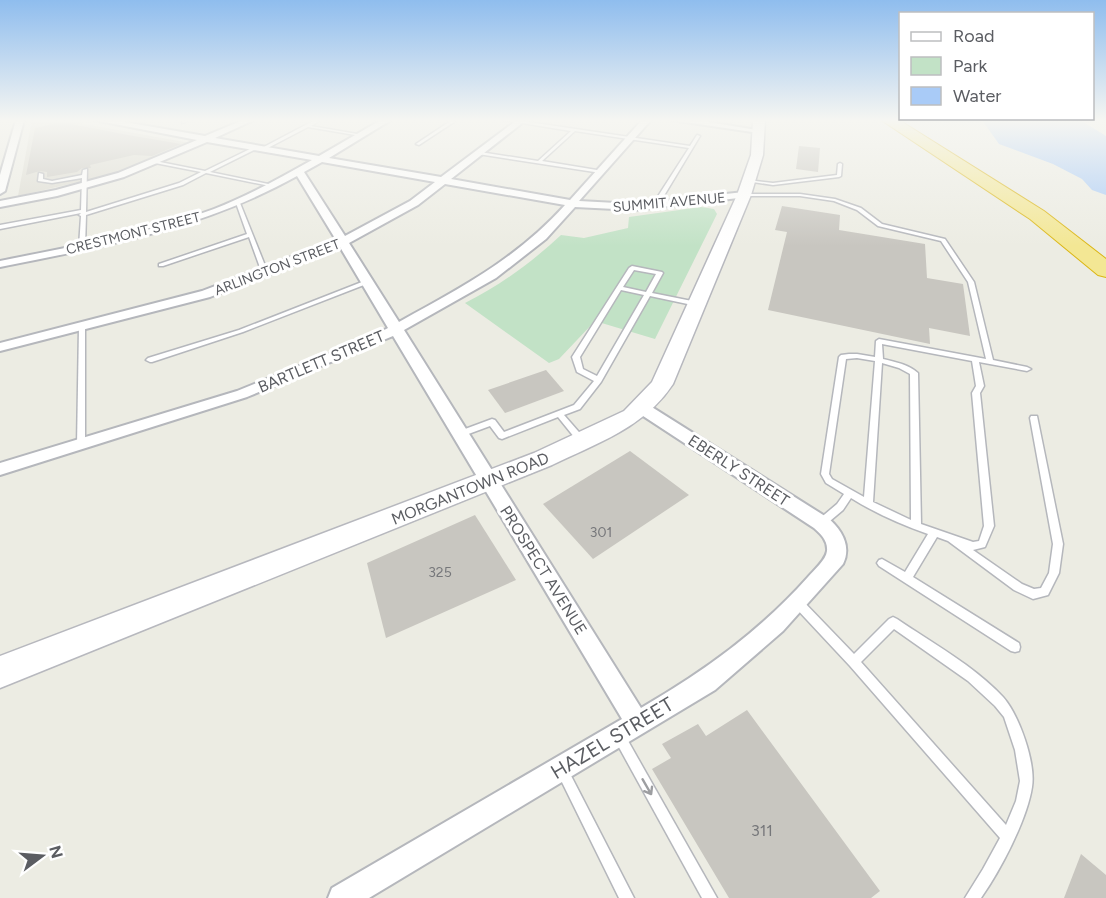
<svg xmlns="http://www.w3.org/2000/svg" width="1106" height="898" font-family="Figtree,sans-serif">
  <rect width="100%" height="100%" fill="#ecece3"/>
  <polygon fill="#dcdbd1" points="32,120 62,120 190,143 136,166 104,176 18,196"/>
  <path fill="#c2e2c6" d="M701 207 714 209 717 214 655 339 595 321 559 359 549 363 465 303C501 285 532 262 561 235L584 238 628 228 629 217Z"/>
  <polygon fill="#a9cbf7" points="982,120 1080,120 1106,136 1106,195 1092,190 1082,179 1053,164 999,144"/>
  <g fill="#c8c6c0">
    <polygon points="61,122 128,135 181,144 152,156 134,155 90,165 91,168 82,168 77,172 47,177 47,172 40,171 26,175 35,128"/>
    <polygon points="799,146 820,148 818,172 796,169"/>
    <polygon points="782,206 840,215 839,230 925,244 927,278 963,284 970,336 929,328 930,344 768,310 787,232 775,230"/>
    <polygon points="546,370 564,391 505,413 488,390"/>
    <polygon points="630,451 689,495 593,559 543,504"/>
    <polygon points="475,515 516,580 386,638 367,563"/>
    <polygon points="747,710 880,891 871,898 729,898 652,769 671,758 662,744 698,724 706,736"/>
    <polygon points="1081,854 1106,875 1106,898 1064,898"/>
  </g>
  <g fill="none" stroke-linecap="round" stroke-linejoin="round">
    <defs>
      <g id="service">
        <polygon points="183,120 189,120 182,123"/>
        <polygon points="315,120 321,120 311,126 363,135 361,136 308,127 264,150 260,149"/>
        <polygon points="452,120 457,120 419,145 416,144"/>
        <polygon points="503,120 515,120 690,146 697,135 700,136 659,204 656,206 653,204 689,148 575,131 542,161 603,171 603,172 601,173 478,154 478,153 480,152 538,161 571,131"/>
        <polygon points="254,147 256,149 210,172 273,185 275,186 275,187 206,173 183,185 86,215 85,247 82,249 79,247 81,216 79,215 81,213 0,229 0,225 81,210 82,178 52,183 38,181 39,173 43,174 43,179 52,181 82,175 83,170 87,169 86,212 179,183 201,172 155,163 155,161 205,171"/>
        <polygon points="840,163 842,164 841,176 839,177 773,185 746,181 748,180 773,183 837,175 838,164"/>
        <path d="M742 194H800L835 199 861 208 882 224 945 239 974 282 993 360 1027 367 1031 369 1027 371 979 362 984 386 980 393 994 526 985 547 973 550 1022 584 1034 589 1041 588 1049 573 1053 544 1030 418 1031 416H1037L1063 544 1059 573 1048 595 1033 599 1014 590 948 541 937 537 913 577 1019 643 1020 647 1019 651 1015 652 1011 651 879 566 877 563 879 560 882 559 905 572 928 534C902 525 875 513 851 498L843 510 824 526 821 527 818 526 816 523 818 520 837 504 844 494 826 483 821 474 839 357 841 355 849 354H857L875 357 876 341 879 339 986 359 968 282 941 241 878 226 857 210 834 201 800 196H744L742 195ZM882 344 972 361 976 386 972 393 984 526 979 541 973 542 921 524 918 373C908 364 895 362 883 359ZM857 358 875 361 864 497 832 479 829 474 846 359ZM882 363 899 368 910 374 911 520 873 502Z"/>
        <polygon points="236,202 240,203 268,273 267,274 262,273 249,237 163,266 159,266 159,264 247,234 236,203"/>
        <path d="M632 266 662 272 663 273 652 293 697 302 700 304 697 306 650 296 601 382 580 409 564 415 585 439 586 441 585 443H579L558 417 502 439 499 438 490 426 463 436H457L456 434 457 432 492 419 495 420 504 432 574 405 594 381 577 372 572 357 629 268ZM634 270 656 274 646 292 623 287ZM621 290 644 295 597 376 583 369 580 357Z"/>
        <polygon points="367,280 370,282 369,283 243,332 152,362 150,362 146,360 148,358 239,330"/>
        <polygon points="82,325 85,327 85,445 81,448 77,445 79,327"/>
        <path d="M797 597 801 599 854 654 889 619 893 617 897 619C932 643 973 665 1003 697 1019 715 1036 763 1032 787 1027 820 1000 871 981 898H965L983 869 1000 838 850 666 793 605 792 602 793 599ZM894 629 968 681 995 706 1004 717 1015 750 1020 781 1016 801 1006 825 861 662Z"/>
        <polygon points="619,730 623,732 717,898 702,898 615,740 613,736 615,732"/>
        <polygon points="562,764 566,766 634,898 619,898 558,774 556,770 558,766"/>
      </g>
      <g id="minor">
        <polygon points="16,120 24,120 5,191 0,194 0,175"/>
        <path d="M94 120H113L205 136 243 120H254L215 138 319 156 381 120H391L329 158 441 177 517 120H526L451 179 570 200 642 120H651L579 201 635 204 744 192 747 193V197L635 210 575 207 546 239 496 278 404 330 641 708C704 671 759 632 808 577 814 570 826 560 827 551 828 541 821 534 814 528L637 412 634 408 637 404H647L828 518C841 529 852 546 843 564L783 631 715 690 369 898H328L332 888 622 719 393 336 247 397 0 475V463L237 391 371 337 388 328 340 247 210 297 0 351V343L202 291 336 240 297 176C202 229 105 246 0 267V261C72 246 145 235 214 209 248 196 280 178 312 160L207 142 124 177 57 196 0 207V201L56 190 118 173 197 140ZM322 162 435 182 410 201 345 236 304 172ZM445 184 565 205C515 260 462 287 399 322L349 243 418 205Z"/>
        <polygon points="671,120 696,120 763,131 759,133"/>
      </g>
      <path id="secondary" d="M753 120H765L763 155 751 195 673 384C644 428 597 443 552 465L0 688V656L534 453 624 411 652 382 737 195 751 155Z"/>
      <polygon id="motorway" points="881,120 899,120 1044,211 1106,259 1106,277 1098,275 1030,219"/>
    </defs>
    <use href="#service" stroke="#b5b7bc" stroke-width="3"/>
    <use href="#minor" stroke="#b5b7bc" stroke-width="4"/>
    <use href="#secondary" stroke="#b7b8be" stroke-width="3"/>
    <use href="#motorway" stroke="#dbb614" stroke-width="2"/>
    <use href="#service" fill="#fff" fill-rule="evenodd"/>
    <use href="#minor" fill="#fff" fill-rule="evenodd"/>
    <use href="#secondary" fill="#fff" fill-rule="evenodd"/>
    <use href="#motorway" fill="#f3e794" fill-rule="evenodd"/>
  </g>
  <defs><path id="oneway-shaft" d="M-6 0H5M1.5-3L5.5 0L1.5 3" fill="none" stroke-width="1.6" stroke-linecap="round" stroke-linejoin="round" transform="scale(1.5)"/></defs>
  <use stroke="#9d9ea1" href="#oneway-shaft" transform="translate(647 787) rotate(60)"/>
  <linearGradient id="sky" x2="0" y2="1"><stop stop-color="#8fbdee"/><stop offset="0.49" stop-color="#f6f6f2"/><stop offset="1" stop-color="#f6f6f2" stop-opacity="0"/></linearGradient>
  <rect width="1106" height="246" fill="url(#sky)"/>
  <g text-anchor="middle" stroke-width="6" stroke-linejoin="round" paint-order="stroke">
    <g font-size="14" fill="#5b5d62" stroke="#fff">
      <text transform="translate(669 202) rotate(-5)" y="5">SUMMIT AVENUE</text>
      <text transform="translate(133 233) rotate(-14)" y="5">CRESTMONT STREET</text>
      <text transform="translate(277 267) rotate(-21)" y="5">ARLINGTON STREET</text>
    </g>
    <g font-size="14" fill="#76777a">
      <text x="601" y="537">301</text>
      <text x="440" y="577">325</text>
    </g>
    <g font-size="16" fill="#5b5d62" stroke="#fff">
      <text transform="translate(321 361) rotate(-23)" y="6">BARTLETT STREET</text>
      <text transform="translate(739 470) rotate(33)" y="6">EBERLY STREET</text>
      <text transform="translate(470 488) rotate(-22)" y="6">MORGANTOWN ROAD</text>
      <text transform="translate(544 570) rotate(58)" y="6">PROSPECT AVENUE</text>
    </g>
    <g font-size="16" fill="#76777a">
      <text x="762" y="836">311</text>
    </g>
    <g font-size="20" fill="#5b5d62" stroke="#fff">
      <text transform="translate(612 738) rotate(-31)" y="7">HAZEL STREET</text>
    </g>
  </g>
  <rect x="899" y="12" width="195" height="108" fill="#ffffff" stroke="#bdbec0" stroke-width="1.5"/>
  <rect x="911" y="32" width="30" height="9" fill="#ffffff" stroke="#bdbec0" stroke-width="1.5"/>
  <text x="953" y="42" font-size="18" fill="#5b5d62">Road</text>
  <rect x="911" y="57" width="30" height="18" fill="#c2e2c6" stroke="#bdbec0" stroke-width="1.5"/>
  <text x="953" y="72" font-size="18" fill="#5b5d62">Park</text>
  <rect x="911" y="87" width="30" height="18" fill="#a9cbf7" stroke="#bdbec0" stroke-width="1.5"/>
  <text x="953" y="102" font-size="18" fill="#5b5d62">Water</text>
  <g transform="translate(42 856) rotate(74)" stroke="#ffffff" stroke-width="4.5" paint-order="stroke">
  <path d="M0-4.5L10 22L0 15L-10 22Z" fill="#5b5d62"/>
  <text y="-9" font-size="16" font-weight="bold" text-anchor="middle" fill="#5b5d62">N</text>
  </g>
</svg>
